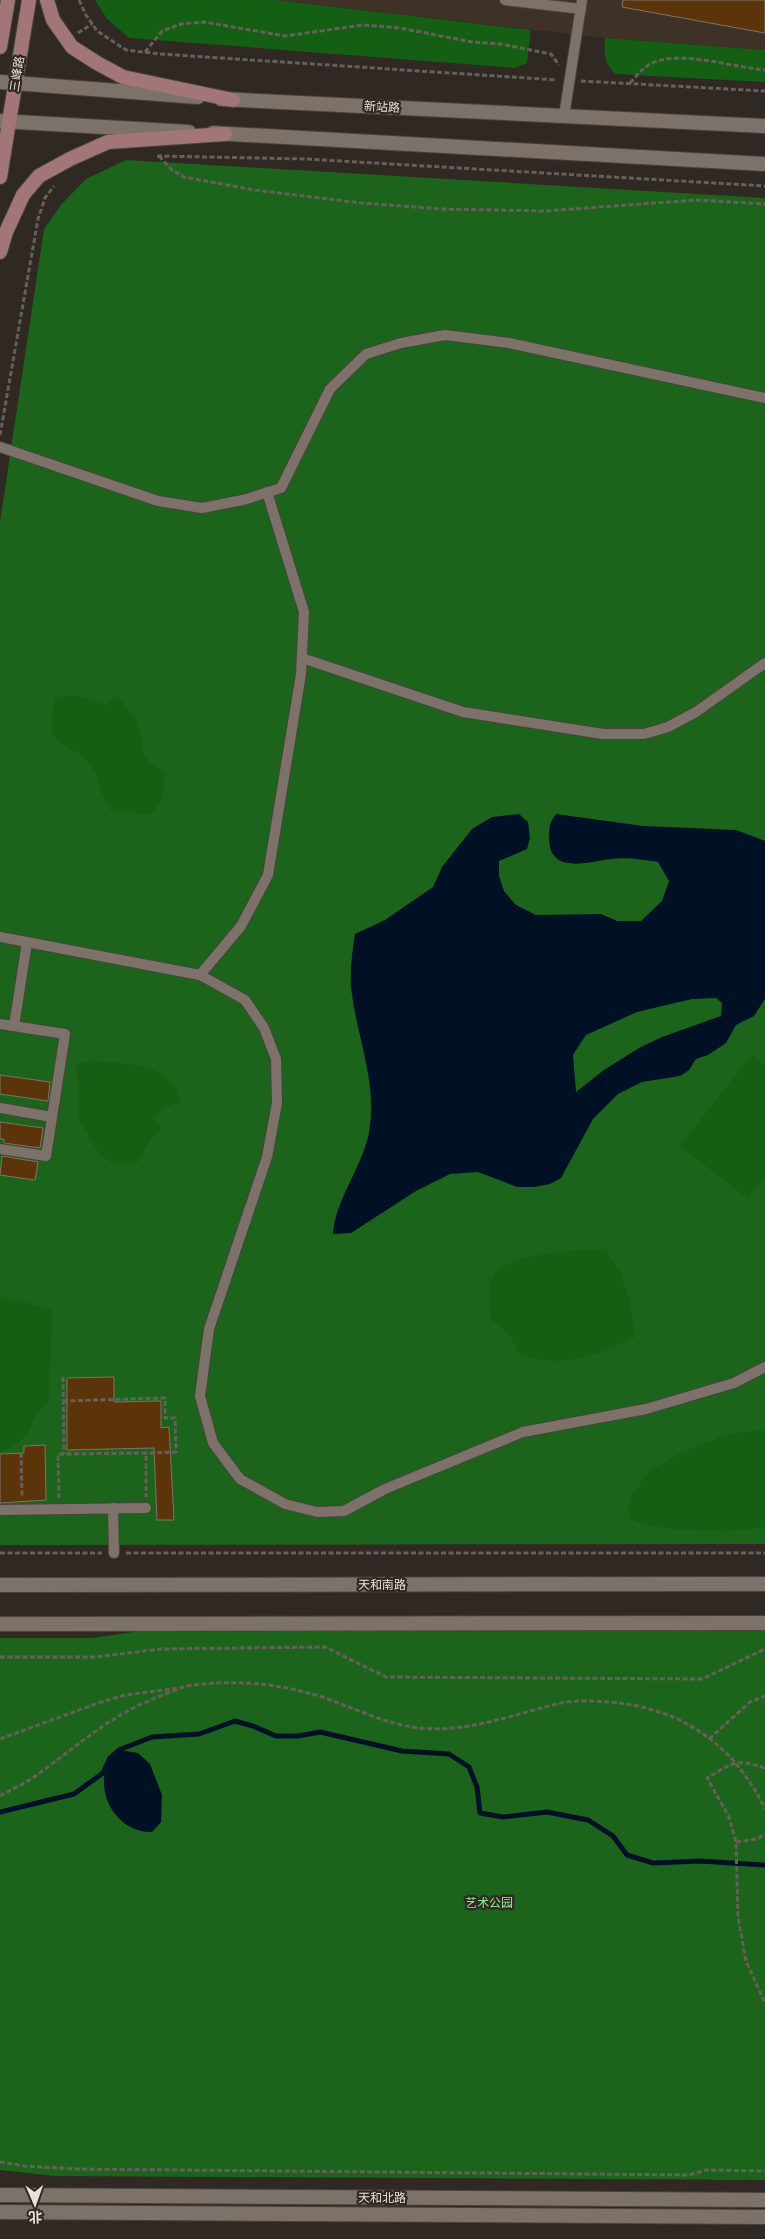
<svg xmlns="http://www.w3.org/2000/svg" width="765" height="2239" font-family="Commissioner,'Noto Sans SC',sans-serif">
  <rect width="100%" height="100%" fill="#302822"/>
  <polygon fill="#3e3126" points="275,0 765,0 765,50 605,38"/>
  <g fill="#1c641b">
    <polygon points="126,160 765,198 765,1544 0,1545 0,522 44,229 61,205 86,179"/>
    <polygon points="765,1628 765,2180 55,2176 0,2170 0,1638 92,1638 154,1629"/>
  </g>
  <g fill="#145f14">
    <polygon points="95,0 275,0 531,30 527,63 515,68 129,38 107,19"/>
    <path d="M605 38 765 50V82L615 74C604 62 604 54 605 38Z"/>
    <path d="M73 695 106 705 117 696C124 704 135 715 138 725 148 752 134 757 166 772L161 803 149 815 110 810 101 792 95 772 82 755 64 746 51 734 54 698Z"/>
    <polygon points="751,1055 765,1065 765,1177 748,1199 680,1146"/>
    <path d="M89 1061C121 1064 175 1060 180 1102L163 1109 155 1117 162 1129 152 1136 138 1162 117 1166 99 1154 78 1118 79 1084 75 1064Z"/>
    <path d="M581 1250H605L620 1272 630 1302 635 1337C598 1356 558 1370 517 1353 513 1337 506 1328 491 1320 490 1306 487 1290 493 1277 503 1255 560 1253 581 1250Z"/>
    <polygon points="0,1298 16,1300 52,1310 49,1400 37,1414 28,1432 19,1443 0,1452"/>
    <path d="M765 1430V1527C733 1532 658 1533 630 1519L628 1509 632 1496 649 1471 681 1453 727 1434Z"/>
  </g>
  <g fill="#001126" fill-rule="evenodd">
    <path d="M519 814 528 822 530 838 527 849 499 861V876L504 891 516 905 536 915 601 914 617 921H641L662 901 669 881 658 862C644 860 626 857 612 859 590 861 550 876 549 839 549 828 549 823 556 814L643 826 736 830 765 841V999L754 1016 736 1025 726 1043 708 1055 696 1059 689 1070 680 1076 642 1082 618 1094 593 1119 561 1178 550 1184 534 1187H517L478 1172 450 1174 416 1191 351 1233 333 1234C335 1198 366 1163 370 1126 376 1081 358 1039 352 995 349 975 352 954 355 934L385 920 433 887 442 867 472 829 492 817ZM716 998 722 1003 721 1016 662 1037 639 1048 604 1070 576 1092 573 1055 586 1035 637 1012 692 999Z"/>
    <path d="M119 1750 138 1753 150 1764 162 1795 161 1822 152 1832C112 1834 86 1778 119 1750Z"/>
  </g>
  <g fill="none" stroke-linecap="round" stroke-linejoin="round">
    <polyline stroke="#001126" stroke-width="5" points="0,1812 74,1794 103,1773 110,1758 119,1750 152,1737 199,1734 235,1721 253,1726 276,1736 298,1736 320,1732 402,1751 449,1754 469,1767 477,1787 480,1813 503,1817 547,1812 588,1820 613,1836 627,1855 653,1863 700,1861 765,1865"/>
  </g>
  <g fill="#5b3409" stroke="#7d746c">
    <polygon points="623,0 765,0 765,33 622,7"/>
    <polygon points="0,1075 50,1082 48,1101 0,1094"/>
    <polygon points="0,1122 43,1128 40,1148 4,1143 4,1139 0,1139"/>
    <polygon points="2,1156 38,1162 35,1180 0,1175"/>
    <polygon points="114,1377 114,1402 161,1401 161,1428 169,1427 174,1520 157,1520 154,1448 67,1450 67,1378"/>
    <polygon points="45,1445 46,1500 0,1503 0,1454 24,1453 24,1446"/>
  </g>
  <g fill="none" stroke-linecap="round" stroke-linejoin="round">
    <defs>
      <g id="service">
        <polyline points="505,0 581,9"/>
        <polyline points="564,116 582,0"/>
        <polyline points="0,447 158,501 202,508 243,500 281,488 330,389 366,354 401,343 445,335 509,343 765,398"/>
        <polyline points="302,658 463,712 603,734 644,734 668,727 696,712 765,663"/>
        <polyline points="0,937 200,975 245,1000 264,1028 276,1059 277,1103 267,1157 209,1329 200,1396 213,1443 240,1479 285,1504 317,1512 344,1511 385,1489 523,1432 646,1409 734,1383 765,1367"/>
        <polyline points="200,975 241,926 268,875 301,674 304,612 267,492"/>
        <polyline points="0,1024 65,1034 46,1156 0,1149"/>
        <polyline points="14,1026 27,942"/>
        <polyline points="0,1108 52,1117"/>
        <polyline points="113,1508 114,1553"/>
        <polyline points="0,1510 146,1508"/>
      </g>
      <g id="tertiary">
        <polyline points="0,82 198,97"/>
        <polyline points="221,99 765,126"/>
        <polyline points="0,121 189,132"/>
        <polyline points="213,133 765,164"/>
        <polyline points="0,1585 765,1584"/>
        <polyline points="0,1624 765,1623"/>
        <polyline points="0,2195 765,2200"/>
        <polyline points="0,2212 765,2217"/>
      </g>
      <g id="secondary">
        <polyline points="47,0 53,20 72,47 97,63 123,77 233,100"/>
        <polyline points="0,47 8,0"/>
        <polyline points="0,177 29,0"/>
        <polyline points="0,252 6,232 23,195 39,176 70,159 108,142 225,134"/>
      </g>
    </defs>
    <use href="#service" stroke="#49433d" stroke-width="12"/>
    <use href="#tertiary" stroke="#49433d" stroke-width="16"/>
    <use href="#secondary" stroke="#49433d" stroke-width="16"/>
    <g stroke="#67605a" stroke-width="3" stroke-dasharray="5 2.5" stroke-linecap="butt">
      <polyline points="79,0 86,15 97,31 126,50 160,54 557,80"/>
      <polyline points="78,33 92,24"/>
      <polyline points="145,52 162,31 181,24 204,22 285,36 363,25 400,28 472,42 501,44 551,54 559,65"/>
      <polyline points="581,81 765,91"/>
      <path d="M630 83C638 74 645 65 657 61 688 52 732 67 765 70"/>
      <polyline points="157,156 306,159 765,186"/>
      <polyline points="159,156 172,170 184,177 255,190 361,203 442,209 545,211 697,200 765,204"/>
      <polyline points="0,435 38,219 45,198 54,186"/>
      <polyline points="63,1377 64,1454"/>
      <polyline points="63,1401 165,1398 165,1418 175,1418 176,1452 146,1453"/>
      <polyline points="21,1453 22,1497"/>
      <polyline points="59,1498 58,1454 64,1454 146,1453 146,1497"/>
      <polyline points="0,1553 102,1553"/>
      <polyline points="126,1553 765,1553"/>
      <polyline points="0,1657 96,1657 160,1649 325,1647 386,1677 702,1679 765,1649"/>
      <polyline points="0,1739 101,1702 126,1695 179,1688"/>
      <polyline points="709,1739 750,1702 765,1696"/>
      <path d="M765 1768C735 1758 733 1763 707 1778L729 1817 736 1842 738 1917 746 1961 765 2003"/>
      <path d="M0 1796C12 1789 26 1783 37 1775 80 1744 111 1714 163 1695 170 1692 179 1688 187 1686 232 1679 278 1683 322 1697 354 1708 385 1724 419 1728 469 1733 514 1714 561 1703 577 1700 593 1701 608 1702 680 1707 734 1744 765 1809"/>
      <polyline points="736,1842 757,1839 765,1834"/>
      <polyline points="0,2162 25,2166 77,2169 689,2175 706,2170 765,2171"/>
    </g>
    <use href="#service" stroke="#7c726a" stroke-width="10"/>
    <use href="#tertiary" stroke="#7c726a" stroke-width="14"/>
    <use href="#secondary" stroke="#a27579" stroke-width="14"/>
  </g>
  <g text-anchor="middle" stroke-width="4.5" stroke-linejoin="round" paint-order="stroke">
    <g font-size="12" fill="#e6e1dd" stroke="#302822">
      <text transform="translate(17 74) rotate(-81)" y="4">三峰路</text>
      <text transform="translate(382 107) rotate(3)" y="4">新站路</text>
      <text x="382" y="1589">天和南路</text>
      <text x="382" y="2202">天和北路</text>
    </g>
    <g font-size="12" fill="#93f08e" stroke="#302822">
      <text x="489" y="1907">艺术公园</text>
    </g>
  </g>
  <g transform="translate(35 2204) rotate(178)" stroke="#302822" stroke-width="4" paint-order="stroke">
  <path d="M0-4L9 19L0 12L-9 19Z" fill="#e6e1dd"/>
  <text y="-8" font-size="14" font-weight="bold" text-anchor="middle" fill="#e6e1dd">北</text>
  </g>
</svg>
